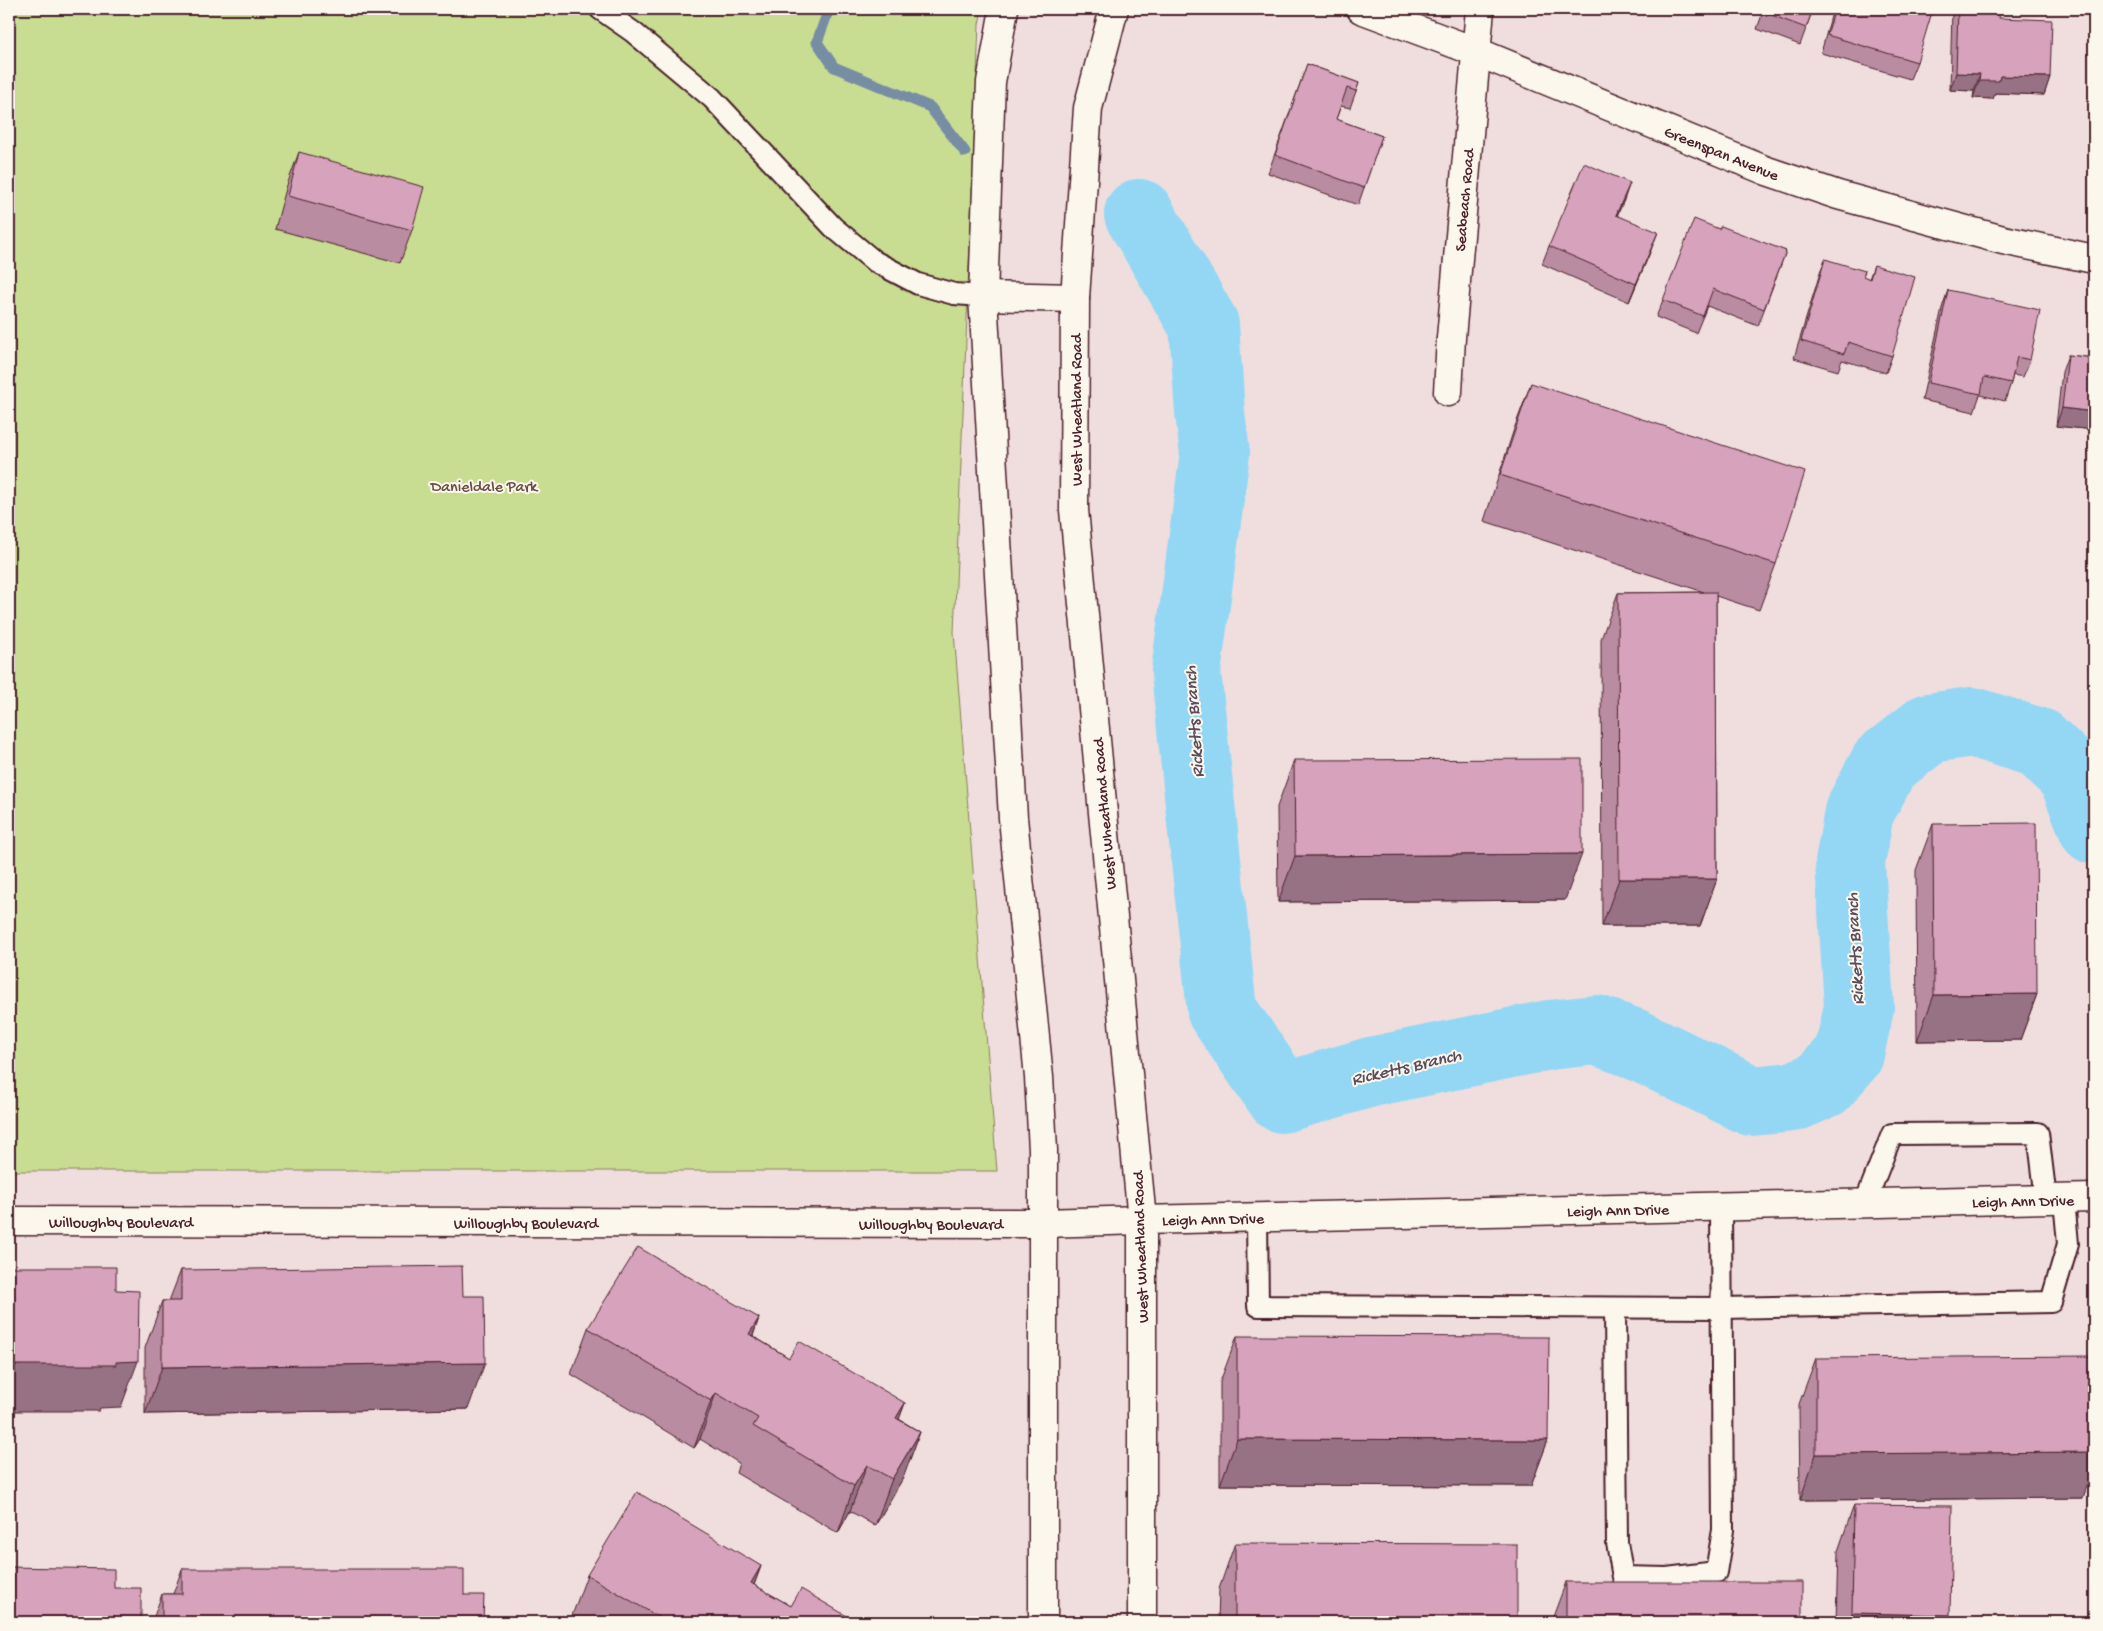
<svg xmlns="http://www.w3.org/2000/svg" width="2103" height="1631" font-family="'Gochi Hand',sans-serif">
  <rect width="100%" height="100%" fill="#f0dede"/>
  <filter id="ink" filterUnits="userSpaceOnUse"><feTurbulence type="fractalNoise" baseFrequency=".02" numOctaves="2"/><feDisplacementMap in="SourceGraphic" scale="10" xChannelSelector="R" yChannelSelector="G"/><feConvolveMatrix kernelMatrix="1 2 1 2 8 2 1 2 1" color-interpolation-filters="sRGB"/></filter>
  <g filter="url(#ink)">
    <polygon fill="#c9dd92" stroke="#8a7e5e" points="9,9 982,9 979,24 954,632 997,1171 9,1171"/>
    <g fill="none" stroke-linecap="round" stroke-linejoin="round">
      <polyline stroke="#768da4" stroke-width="11" points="829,9 817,42 834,67 930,107 965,152"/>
      <polyline stroke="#93d7f5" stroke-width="70" points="1139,214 1204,325 1210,413 1215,453 1186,672 1222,1011 1282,1098 1371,1072 1549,1035 1596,1030 1633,1043 1752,1101 1793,1097 1823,1084 1849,1054 1859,1007 1850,863 1859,812 1885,763 1930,728 1972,722 2039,743 2073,776 2094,829"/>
      <defs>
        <g id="service">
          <polyline points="600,9 633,32 712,98 833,227 874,261 918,284 954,294 983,296"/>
          <polyline points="1865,1203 1892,1134 2038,1133 2046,1199"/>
          <polyline points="1257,1217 1258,1306 1722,1308 2051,1302 2068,1244 2064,1199"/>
          <polyline points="1615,1308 1617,1543 1623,1577 1667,1578 1716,1572 1723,1530 1721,1206"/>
        </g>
        <g id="minor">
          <polyline points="1448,392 1451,338 1480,9"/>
          <polyline points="1142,1220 2094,1198"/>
          <polyline points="9,1221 1043,1223"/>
        </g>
        <polyline id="tertiary" points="1361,9 1477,52 1767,171 1838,195 2003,240 2094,259"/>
        <g id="secondary">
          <polyline points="1004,9 991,82 983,296 1013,818 1039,1077 1043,1150 1043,1622"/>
          <polyline points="1114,9 1088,108 1075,298 1074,510 1142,1220 1142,1622"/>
          <polyline points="983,296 1075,298"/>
          <polyline points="1043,1223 1142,1220"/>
        </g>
      </defs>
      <use href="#service" stroke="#4a1f2b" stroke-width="24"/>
      <use href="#minor" stroke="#4a1f2b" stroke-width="31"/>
      <use href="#tertiary" stroke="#4a1f2b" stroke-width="31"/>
      <use href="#secondary" stroke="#4a1f2b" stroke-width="31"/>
      <use href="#service" stroke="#fbf7ec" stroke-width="20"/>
      <use href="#minor" stroke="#fbf7ec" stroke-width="28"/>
      <use href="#tertiary" stroke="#fbf7ec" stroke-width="28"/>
      <use href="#secondary" stroke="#fbf7ec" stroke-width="28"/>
    </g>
    <g fill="#b98ca2" stroke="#4a1f2b">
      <polygon points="1764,9 1813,9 1800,45 1757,29"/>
      <polygon points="1833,9 1921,9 1917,62 1910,79 1821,53"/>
      <polygon points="1952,9 1999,9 1999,18 2050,77 2044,95 1995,93 1993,99 1973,98 1974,91 1950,90"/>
      <polygon points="1307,64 1359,83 1350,108 1341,106 1336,119 1382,136 1358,205 1268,173"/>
      <polygon points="299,152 412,230 400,263 275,229 287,185"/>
      <polygon points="1624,200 1617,215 1651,250 1629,302 1542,264 1549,246"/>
      <polygon points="1719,229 1786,251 1758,326 1707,306 1696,333 1656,317 1663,300"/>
      <polygon points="1825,259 1869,279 1874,265 1892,356 1886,373 1842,360 1838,371 1794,358 1819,276"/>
      <polygon points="1948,290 2030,360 2023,377 2013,375 2011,383 2005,401 1980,395 1974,412 1922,400 1942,308"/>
      <polygon points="2068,355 2094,358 2094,430 2056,426 2062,372"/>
      <polygon points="1531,383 1776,564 1759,610 1716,596 1717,879 1700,926 1602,926 1601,639 1618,593 1704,592 1484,521 1514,429"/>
      <polygon points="1294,760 1565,900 1278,902 1277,807"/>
      <polygon points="1933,824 2037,994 2020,1040 1917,1041 1916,870"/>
      <polygon points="181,1270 463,1296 468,1409 145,1414 145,1348 162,1301 169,1301"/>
      <polygon points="759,1318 753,1336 789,1358 905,1403 899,1419 920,1432 903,1478 875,1526 850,1511 838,1533 736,1473 739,1463 700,1439 694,1448 571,1374 588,1328"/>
      <polygon points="1237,1336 1548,1440 1531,1486 1220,1485 1220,1382"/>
      <polygon points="1816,1358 2083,1498 1800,1500 1799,1404"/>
      <polygon points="1854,1505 1947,1622 1836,1622 1838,1551"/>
      <polygon points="1235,1543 1517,1622 1218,1622 1219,1589"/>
      <polygon points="761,1566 754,1585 791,1606 857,1622 572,1622 570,1621 587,1575"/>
      <polygon points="182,1569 464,1595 483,1622 152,1622 162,1594 173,1594"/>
      <polygon points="1566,1582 1802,1622 1551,1622"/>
    </g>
    <g fill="#967284" stroke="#4a1f2b">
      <polygon points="1956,73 1980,74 1974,91 1950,90"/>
      <polygon points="2000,76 2050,77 2044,95 1995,93 1993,99 1973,98 1979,81"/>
      <polygon points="1630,183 1624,200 1610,232 1616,215"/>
      <polygon points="1658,232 1651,250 1629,302 1636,284"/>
      <polygon points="2062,408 2094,412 2094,430 2056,426"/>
      <polygon points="1582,854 1565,900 1278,902 1295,856"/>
      <polygon points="1619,879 1717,879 1700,926 1602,926"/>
      <polygon points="2037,994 2020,1040 1917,1041 1934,995"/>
      <polygon points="759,1318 742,1365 749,1334"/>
      <polygon points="138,1361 121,1407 100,1408 99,1411 9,1411 9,1365"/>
      <polygon points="485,1363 468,1409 145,1414 162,1367"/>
      <polygon points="716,1393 700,1439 694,1448 711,1401"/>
      <polygon points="905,1403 888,1449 896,1418"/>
      <polygon points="920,1432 903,1478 875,1526 892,1479"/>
      <polygon points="1237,1439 1548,1440 1531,1486 1220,1485"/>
      <polygon points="2094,1452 2094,1466 2083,1498 1800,1500 1816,1454"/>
      <polygon points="867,1465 850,1511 838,1533 854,1486"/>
      <polygon points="761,1566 744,1612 751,1583"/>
      <polygon points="1852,1613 1950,1615 1947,1622 1849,1622"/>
    </g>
    <g fill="#d7a3bc" stroke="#4a1f2b">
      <polygon points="1764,9 1813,9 1806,28 1763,12"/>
      <polygon points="1835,9 1921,9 1932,12 1917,62 1827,35"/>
      <polygon points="1958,9 1999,9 1999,18 2052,20 2050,77 2000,76 1999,81 1979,81 1980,74 1956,73"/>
      <polygon points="1307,64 1359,83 1356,91 1347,88 1336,119 1382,136 1364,188 1275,155"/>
      <polygon points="299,152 424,187 412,230 288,196"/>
      <polygon points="1584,163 1630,183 1616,215 1658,232 1636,284 1549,246"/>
      <polygon points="1694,219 1719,229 1721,226 1786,251 1764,309 1713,289 1703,316 1663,300"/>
      <polygon points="1825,259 1865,271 1863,276 1870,279 1874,265 1915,277 1892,356 1848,342 1844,354 1801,341"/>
      <polygon points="1948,290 2040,310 2030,360 2017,357 2011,383 1984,377 1981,394 1928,383"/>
      <polygon points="2068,355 2094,358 2094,412 2062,408"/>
      <polygon points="1531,383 1805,472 1776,564 1500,475"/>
      <polygon points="1716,592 1717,879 1619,879 1618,593"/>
      <polygon points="1582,759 1582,854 1295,856 1294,760"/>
      <polygon points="2036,823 2037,994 1934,995 1933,824"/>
      <polygon points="638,1247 759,1318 749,1334 789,1358 799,1341 905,1403 896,1418 920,1432 892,1479 867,1465 854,1486 753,1426 758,1418 716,1393 711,1401 588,1328"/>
      <polygon points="462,1266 463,1296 484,1296 485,1363 162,1367 162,1301 181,1301 181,1270"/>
      <polygon points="9,1267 116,1267 116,1290 139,1291 138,1361 116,1362 116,1365 9,1365"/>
      <polygon points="1237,1336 1549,1337 1548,1440 1237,1439"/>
      <polygon points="2094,1356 2094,1452 1816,1454 1816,1358"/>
      <polygon points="637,1492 761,1566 751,1583 791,1606 801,1589 857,1622 667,1622 587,1575"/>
      <polygon points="1854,1505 1952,1506 1950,1615 1852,1613"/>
      <polygon points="1235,1543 1517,1544 1517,1622 1235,1622"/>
      <polygon points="9,1567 114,1569 114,1588 141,1588 141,1622 9,1622"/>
      <polygon points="182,1569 464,1569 464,1595 484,1595 483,1622 162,1622 162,1594 182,1594"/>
      <rect x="1566" y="1582" width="236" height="40"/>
    </g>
  </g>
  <g text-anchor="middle" stroke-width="4" stroke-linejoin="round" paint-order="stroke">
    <g font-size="16" fill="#4a1f2b" stroke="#fbf7ec">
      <text transform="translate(1722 152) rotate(22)" y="6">Greenspan Avenue</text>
      <text transform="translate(1463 200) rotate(-85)" y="6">Seabeach Road</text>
      <text transform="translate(1075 410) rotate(-90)" y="6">West Wheatland Road</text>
      <text transform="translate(1103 814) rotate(-95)" y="6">West Wheatland Road</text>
      <text transform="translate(2023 1200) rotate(-1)" y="6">Leigh Ann Drive</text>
      <text transform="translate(1618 1209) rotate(-1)" y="6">Leigh Ann Drive</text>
      <text transform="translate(1213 1218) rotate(-1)" y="6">Leigh Ann Drive</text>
      <text x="121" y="1227">Willoughby Boulevard</text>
      <text x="526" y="1228">Willoughby Boulevard</text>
      <text x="931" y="1229">Willoughby Boulevard</text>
      <text transform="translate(1139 1247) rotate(-92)" y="6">West Wheatland Road</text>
    </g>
    <g font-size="16" fill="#6a4e45" stroke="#fbf7ec">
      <text x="484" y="491">Danieldale Park</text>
    </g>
    <g font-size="18" font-style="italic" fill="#5c4d5e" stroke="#fbf7ec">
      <text transform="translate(1193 722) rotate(-94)" y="6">Ricketts Branch</text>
      <text transform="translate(1854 949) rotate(-93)" y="6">Ricketts Branch</text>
      <text transform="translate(1406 1066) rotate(-13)" y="6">Ricketts Branch</text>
    </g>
  </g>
  <rect width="2103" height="1631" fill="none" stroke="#fbf7ec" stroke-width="30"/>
  <rect x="15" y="15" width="2073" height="1601" fill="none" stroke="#4a1f2b" stroke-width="2" filter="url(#ink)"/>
</svg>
